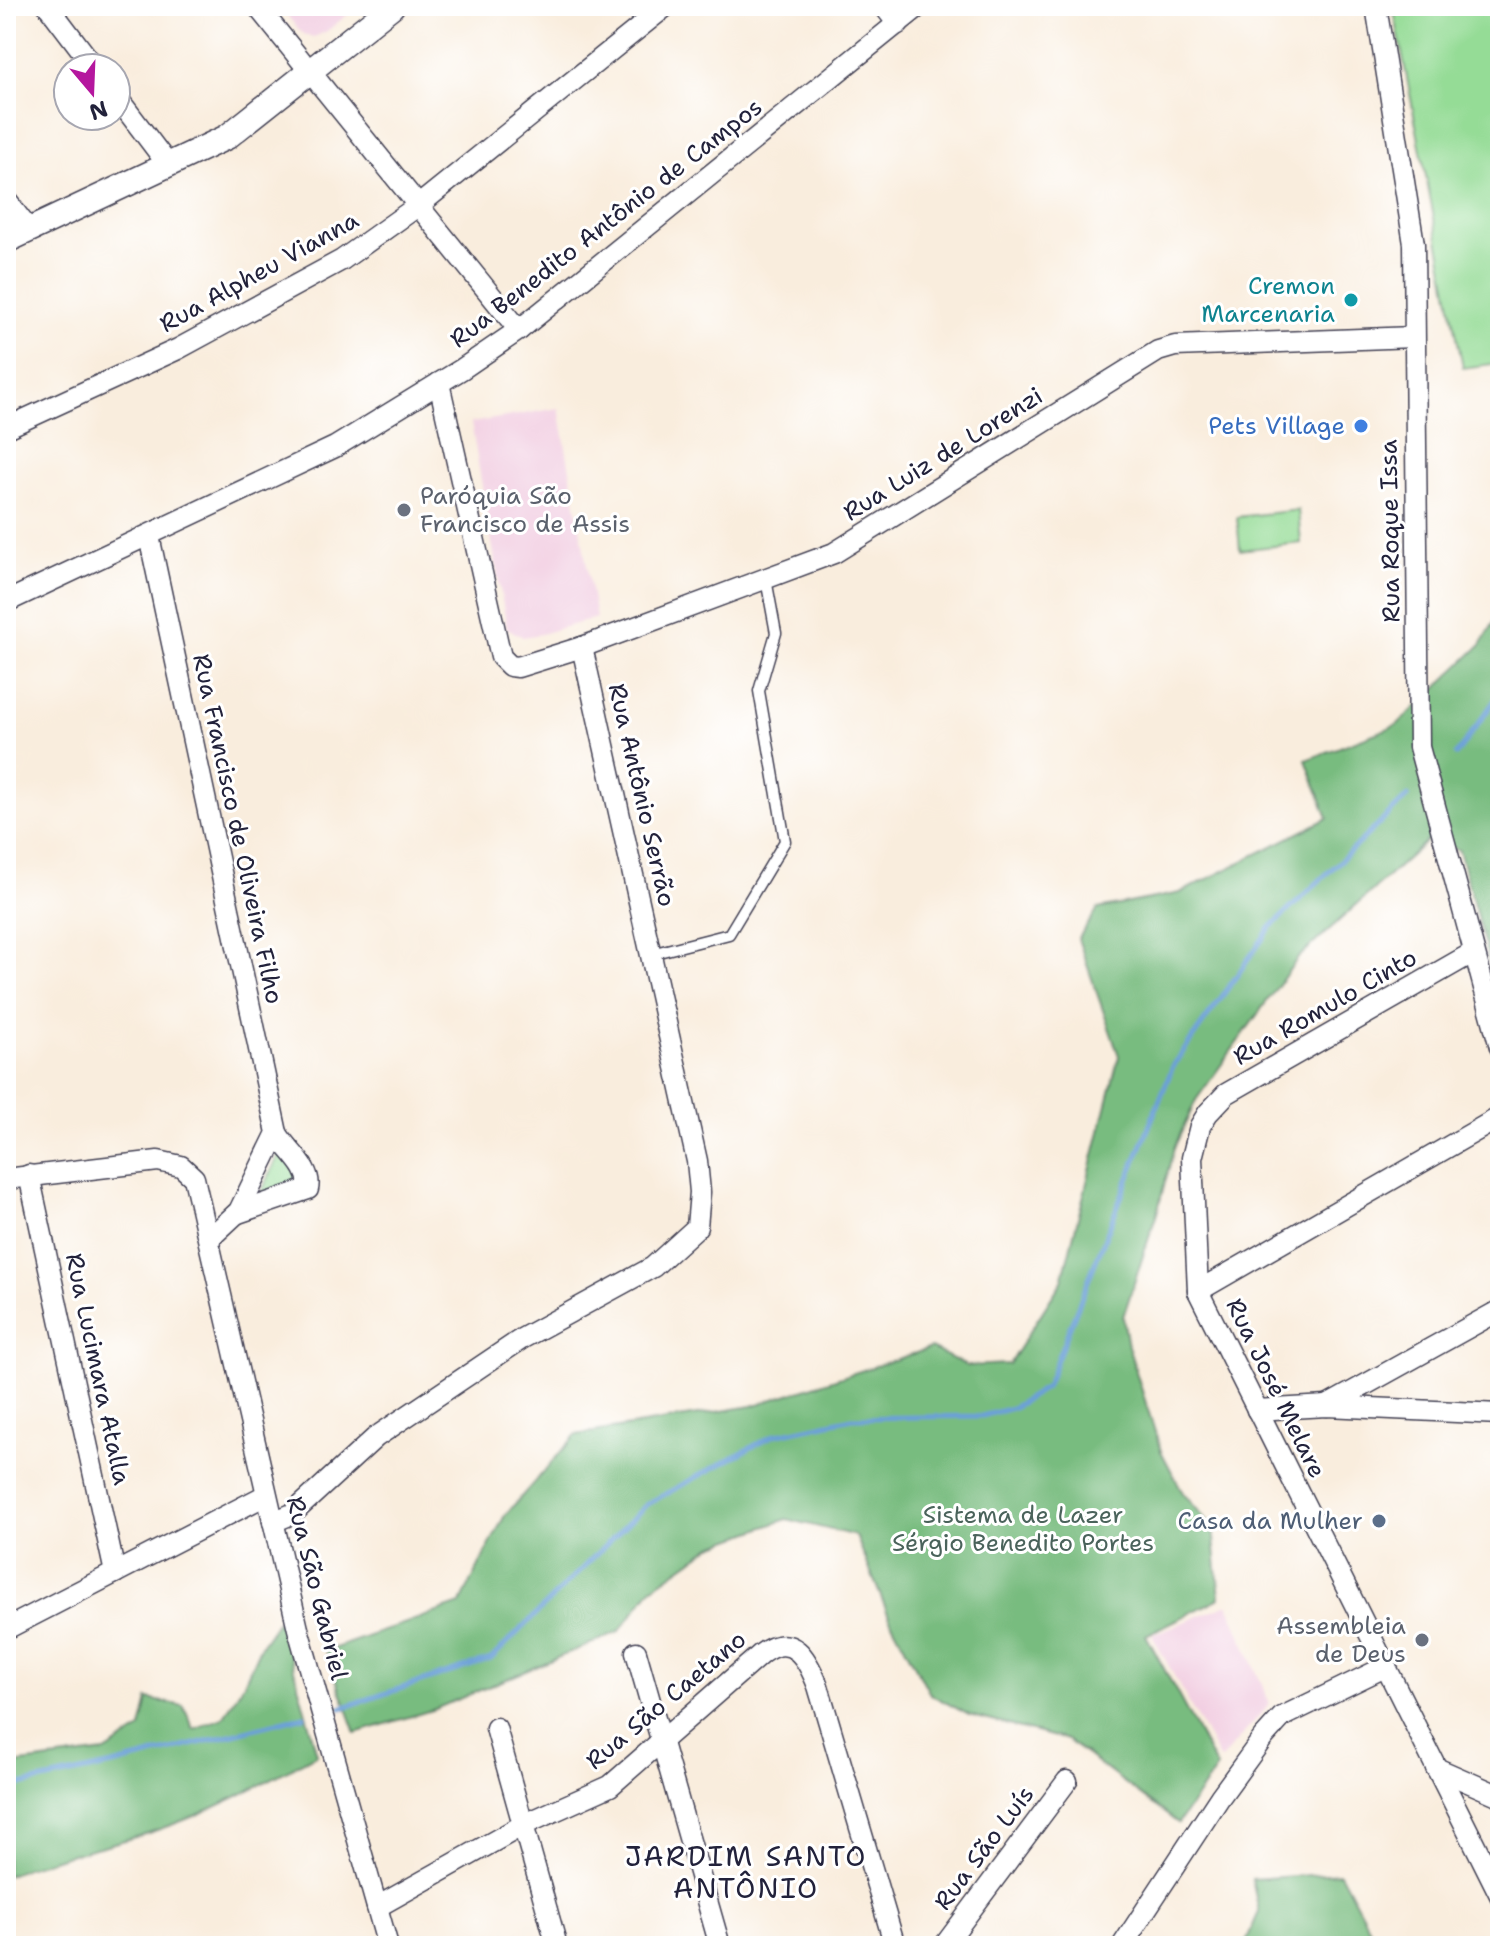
<svg xmlns="http://www.w3.org/2000/svg" width="1506" height="1952" font-family="'Shantell Sans',sans-serif">
  <rect width="100%" height="100%" fill="#fff"/>
  <filter id="ink" filterUnits="userSpaceOnUse"><feTurbulence type="fractalNoise" baseFrequency=".0125" numOctaves="2"/><feDisplacementMap in="SourceGraphic" scale="16" xChannelSelector="R" yChannelSelector="G"/><feConvolveMatrix kernelMatrix="1 2 1 2 8 2 1 2 1" color-interpolation-filters="sRGB"/></filter>
  <filter id="wash" filterUnits="userSpaceOnUse"><feTurbulence type="fractalNoise" baseFrequency=".006" numOctaves="4" result="noise"/><feDisplacementMap in="SourceGraphic" scale="32" xChannelSelector="R" yChannelSelector="G"/><feGaussianBlur stdDeviation="1.8" result="paint"/><feColorMatrix in="noise" values="0 0 0 0 0 0 0 0 0 0 0 0 0 0 0 0 0 1.4 0 .05"/><feComposite in="paint" operator="in"/></filter>
  <g filter="url(#wash)">
    <rect width="100%" height="100%" fill="#f9eddd"/>
    <g fill="#f2cfe2">
      <polygon points="279,6 358,6 327,31 312,38 301,32"/>
      <polygon points="559,408 596,618 541,634 523,637 507,628 471,423"/>
      <polygon points="1228,1604 1270,1704 1220,1760 1152,1635"/>
    </g>
    <g fill="#95dc96" stroke="#5c7f68" stroke-width="2">
      <polygon points="1393,6 1500,6 1500,363 1463,368"/>
      <polygon points="1298,510 1301,543 1240,550 1237,517"/>
      <polygon points="281,1151 306,1185 257,1201"/>
    </g>
    <g fill="#78bc7f" stroke="#4d6f5d" stroke-width="2">
      <polygon points="1500,612 1500,1002 1459,850 1429,839 1298,958 1196,1100 1174,1148 1157,1213 1123,1317 1128,1346 1161,1451 1183,1493 1213,1528 1220,1598 1146,1635 1217,1768 1178,1823 1067,1740 969,1715 930,1694 891,1621 856,1536 787,1519 712,1546 652,1588 619,1632 435,1709 356,1733 326,1651 460,1604 505,1515 576,1435 752,1406 931,1348 967,1366 1009,1364 1062,1281 1119,1056 1078,939 1098,909 1180,893 1328,818 1306,760 1397,725 1481,645"/>
      <path d="M280 1618 317 1754C266 1782 216 1810 160 1829 110 1847 55 1855 6 1876V1765L105 1752 141 1729 148 1699 183 1706 194 1729 223 1718 244 1683 260 1647Z"/>
      <polygon points="1340,1873 1379,1946 1244,1946 1259,1912 1252,1879"/>
    </g>
    <g fill="none" stroke-linecap="round" stroke-linejoin="round">
      <g stroke="#6ca0d8" stroke-width="5">
        <polyline points="1456,755 1500,693"/>
        <polyline points="341,1708 491,1659 647,1504 774,1435 852,1418 982,1416 1012,1408 1046,1387 1173,1066 1271,927 1408,796"/>
        <polyline points="6,1788 113,1765 304,1716"/>
      </g>
    </g>
  </g>
  <g filter="url(#ink)">
    <g fill="none" stroke-linecap="round" stroke-linejoin="round">
      <defs>
        <polyline id="service" points="651,954 729,934 785,841 759,691 776,633 766,579"/>
        <g id="minor">
          <polyline points="48,6 95,68"/>
          <polyline points="257,6 519,330"/>
          <polyline points="884,6 898,24"/>
          <polyline points="1376,6 1414,244 1419,747 1500,1047"/>
          <polyline points="116,96 169,166"/>
          <polyline points="6,200 29,230"/>
          <polyline points="439,383 501,657 510,666 518,667 582,647 834,553 1158,351 1175,346 1414,337"/>
          <polyline points="6,428 178,349 342,260 419,205 666,6"/>
          <polyline points="149,536 277,1133 239,1211 210,1238"/>
          <polyline points="6,602 335,447 462,369 519,330 919,6"/>
          <polyline points="1474,952 1226,1094 1208,1113 1200,1126 1192,1158 1198,1291 1500,1895"/>
          <polyline points="29,1175 115,1573"/>
          <polyline points="6,1179 158,1161 181,1166 194,1178 298,1629 388,1946"/>
          <path d="M238 1213 308 1189C313 1168 286 1150 277 1133"/>
          <polyline points="1198,1291 1500,1117"/>
          <polyline points="1327,1406 1500,1310"/>
          <polyline points="1257,1410 1327,1406 1500,1414"/>
          <polyline points="273,1522 292,1514 376,1437 523,1338 653,1267 697,1227 700,1192 697,1161 582,647"/>
          <polyline points="6,1629 266,1495"/>
          <polyline points="636,1652 720,1946"/>
          <polyline points="496,1728 557,1946"/>
          <polyline points="1436,1768 1500,1796"/>
          <path d="M377 1907 523 1825 610 1786 761 1654C793 1631 807 1658 818 1686L895 1946"/>
          <polyline points="944,1946 1067,1781"/>
          <polyline points="1122,1946 1220,1797 1263,1738 1282,1717 1385,1667"/>
        </g>
        <polyline id="tertiary" points="6,241 227,137 392,6"/>
      </defs>
      <use href="#service" stroke="#424053" stroke-width="13"/>
      <use href="#minor" stroke="#424053" stroke-width="23"/>
      <use href="#tertiary" stroke="#424053" stroke-width="27"/>
      <use href="#service" stroke="#fff" stroke-width="10"/>
      <use href="#minor" stroke="#fff" stroke-width="20"/>
      <use href="#tertiary" stroke="#fff" stroke-width="24"/>
    </g>
  </g>
  <circle fill="#0f9aa8" stroke="#fff" stroke-width="3" cx="1351" cy="300" r="8"/>
  <circle fill="#3f7fe0" stroke="#fff" stroke-width="3" cx="1361" cy="426" r="8"/>
  <g fill="#6b7280" stroke="#fff" stroke-width="3">
    <circle cx="404" cy="510" r="8"/>
    <circle cx="1422" cy="1640" r="8"/>
  </g>
  <circle fill="#5c6f8a" stroke="#fff" stroke-width="3" cx="1379" cy="1521" r="8"/>
  <g text-anchor="middle" stroke-width="6" stroke-linejoin="round" paint-order="stroke">
    <g font-size="24" fill="#22223b" stroke="#fff">
      <text transform="translate(606 223) rotate(-38)" y="8">Rua Benedito Antônio de Campos</text>
      <text transform="translate(259 272) rotate(-29)" y="8">Rua Alpheu Vianna</text>
      <text transform="translate(943 454) rotate(-32)" y="8">Rua Luiz de Lorenzi</text>
      <text transform="translate(1390 531) rotate(-91)" y="8">Rua Roque Issa</text>
      <text transform="translate(642 795) rotate(77)" y="8">Rua Antônio Serrão</text>
      <text transform="translate(238 829) rotate(78)" y="8">Rua Francisco de Oliveira Filho</text>
      <text transform="translate(1325 1007) rotate(-30)" y="8">Rua Romulo Cinto</text>
      <text transform="translate(98 1369) rotate(78)" y="8">Rua Lucimara Atalla</text>
      <text transform="translate(1276 1388) rotate(64)" y="8">Rua José Melare</text>
      <text transform="translate(317 1588) rotate(76)" y="8">Rua São Gabriel</text>
      <text transform="translate(666 1700) rotate(-40)" y="8">Rua São Caetano</text>
      <text transform="translate(984 1848) rotate(-53)" y="8">Rua São Luís</text>
    </g>
    <g font-size="24" fill="#0d838f" stroke="#fff" text-anchor="end">
      <text x="1335" y="294">Cremon<tspan x="1335" dy="28">Marcenaria</tspan></text>
    </g>
    <g font-size="24" fill="#366cbe" stroke="#fff" text-anchor="end">
      <text x="1345" y="434">Pets Village</text>
    </g>
    <g font-size="24" fill="#5b616d" stroke="#fff" text-anchor="start">
      <text x="420" y="504">Paróquia São<tspan x="420" dy="28">Francisco de Assis</tspan></text>
      <text x="1406" y="1634" text-anchor="end">Assembleia<tspan x="1406" dy="28">de Deus</tspan></text>
    </g>
    <g font-size="24" fill="#4a635b" stroke="#fff">
      <text x="1023" y="1523">Sistema de Lazer<tspan x="1023" dy="28">Sérgio Benedito Portes</tspan></text>
    </g>
    <g font-size="24" fill="#4e5e75" stroke="#fff" text-anchor="end">
      <text x="1363" y="1529">Casa da Mulher</text>
    </g>
    <g font-size="28" letter-spacing="2" fill="#22223b" stroke="#fff">
      <text x="746" y="1866">JARDIM SANTO<tspan x="746" dy="32">ANTÔNIO</tspan></text>
    </g>
  </g>
  <rect width="1506" height="1952" fill="none" stroke="#fff" stroke-width="32"/>
  <g transform="translate(92 92) rotate(161)"><circle r="38" fill="#ffffff" stroke="#a7a7b1" stroke-width="2"/>
  <path d="M0-6L14 30L0 20L-14 30Z" fill="#b5179e"/>
  <text y="-12" font-size="22" font-weight="bold" text-anchor="middle" fill="#22223b">N</text>
  </g>
</svg>
